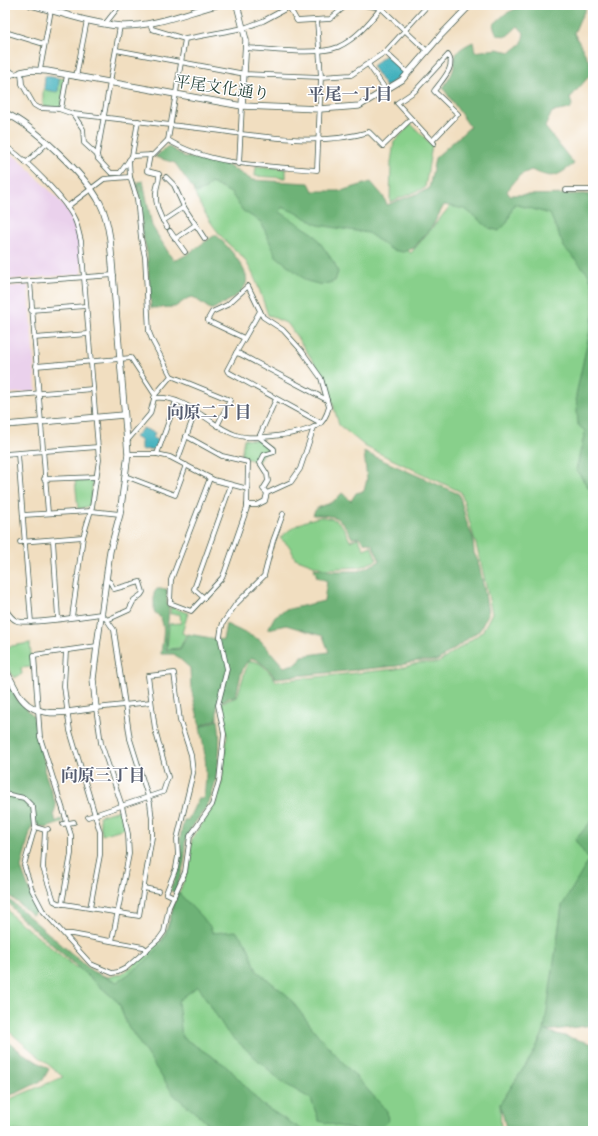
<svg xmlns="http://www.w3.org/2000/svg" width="598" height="1136" font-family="'EB Garamond','Noto Serif JP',serif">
  <rect width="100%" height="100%" fill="#fff"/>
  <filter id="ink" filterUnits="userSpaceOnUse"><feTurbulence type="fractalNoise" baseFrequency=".025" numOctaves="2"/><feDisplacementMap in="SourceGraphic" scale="8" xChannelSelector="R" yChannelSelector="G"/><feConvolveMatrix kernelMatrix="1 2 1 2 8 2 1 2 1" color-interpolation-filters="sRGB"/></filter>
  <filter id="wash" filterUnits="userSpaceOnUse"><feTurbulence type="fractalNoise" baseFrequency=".012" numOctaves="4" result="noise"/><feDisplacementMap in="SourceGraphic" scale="16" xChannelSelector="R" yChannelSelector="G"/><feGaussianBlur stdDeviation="0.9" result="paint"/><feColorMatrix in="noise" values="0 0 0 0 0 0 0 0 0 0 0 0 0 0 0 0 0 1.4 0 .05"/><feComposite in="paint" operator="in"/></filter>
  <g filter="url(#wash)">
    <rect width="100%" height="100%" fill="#f1dec0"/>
    <g fill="#ead1ec">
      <polygon points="5,149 22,162 60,201 70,214 80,242 82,273 81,274 5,280"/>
      <polygon points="26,285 28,286 36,389 34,391 5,394 5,287"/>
    </g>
    <g fill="#88d08b" stroke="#548660">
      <polygon points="59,78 65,79 61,108 43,106 43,89 58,92"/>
      <polygon points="411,124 432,145 425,188 390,202 391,162 394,142"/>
      <polygon points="256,166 286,169 286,178 255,176"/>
      <path d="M187 173 330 194 411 253 451 205 503 199 593 194V867L562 906 545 1031 533 1054 500 1104 501 1131H5V1101L63 1077 5 1028V905L12 916 75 967 108 977 121 974 134 965 162 939 165 932 189 866 192 838 216 802 222 780 227 735 220 703 237 697 248 662C259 657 270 673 276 681L396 669 419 663H438L482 632 492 613 480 559 461 492 366 447 339 425 326 380 288 324 268 315C261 295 255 273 242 256 237 251 231 247 226 242 208 221 195 199 187 173Z"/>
      <polygon points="244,439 257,440 272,449 271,451 263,453 258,462 241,457"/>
      <polygon points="91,479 93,480 90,506 78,509 75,480"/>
      <path d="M321 517C340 518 343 525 350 541L358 538 364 549 371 546 377 560 361 567 324 569 295 558 290 547 280 538C293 526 304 520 321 517Z"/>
      <polygon points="171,607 188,613 182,633 186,635 180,648 167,649 169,624 181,623 180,614 170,614"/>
      <polygon points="30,643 32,667 21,668 22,674 14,678 5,662 5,647"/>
      <polygon points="119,810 125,828 102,835 99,816"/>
    </g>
    <g fill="#6eb277" stroke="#467856">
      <path d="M523 5H588L580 19 574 33 591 65 592 73 570 98 572 105 570 109 552 112 545 127 574 164C554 178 554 179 531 170L520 175 507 191 509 195 586 194 593 203V287L589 275 564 247 550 214 514 204 507 223 499 231 489 228 465 209 444 205 433 225 414 248 403 252 392 250 368 233 318 225 299 214 282 207 280 212 314 234 335 264 338 272 335 281 322 285 307 281 276 256 261 222 243 211 231 193 211 183 206 189 196 193 175 163 155 157 168 146 185 157 222 162 252 180 309 183 313 191H341L371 182 383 196 387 205 429 189 435 158 470 127 443 88C445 84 448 81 450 77 461 58 445 55 473 42L475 52 497 49 511 52 522 43 524 33 518 26 507 36 497 35 493 25 505 14Z"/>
      <path d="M133 177 141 191 142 190 138 182 143 181 152 226 173 260C182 261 205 240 216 235 225 243 251 271 246 284 241 296 224 303 213 309H210L193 297 188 298 175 307 151 308 147 252 143 236 139 195Z"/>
      <polygon points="593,316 593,494 576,470 585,431 578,425 576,395"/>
      <path d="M364 452 459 494 467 523 473 538 474 553 478 561 485 593 488 614 480 630 437 661H418L397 666 275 678C270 670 261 661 252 658 240 664 240 683 236 695L217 703V719L200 726 191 688 190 668 174 654H161C162 639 169 621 154 612V593L157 589H167V605L169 606 166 650 180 649 188 634 223 640 226 624 260 640 284 667 298 663 302 656 329 652 323 636 286 625 268 629 275 616 285 610 324 601 327 581 317 577 314 568 334 571H359L380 561 372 544 364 542 359 537 352 538C341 517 337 515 313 515 315 507 322 506 328 504 334 502 338 497 342 493L351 501 356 493 364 491 367 479Z"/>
      <polygon points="5,677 17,699 33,715 38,740 45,764 44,770 56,805 54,814 56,822 61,819 63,822 46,828 33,824 31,828 21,868 37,911 32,915 5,892"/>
      <path d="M218 720C222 741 218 783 209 802 203 814 192 825 187 836 184 843 185 849 185 857 184 868 179 879 176 890L209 925 213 933 236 931 247 944 257 971 287 995 318 1035 387 1111 388 1122 379 1131H358L319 1121 311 1099 282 1082 227 1032 198 986 178 1001 182 1037 228 1067 261 1104 304 1131H217L174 1095 126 1023 119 1003 19 916 5 898V896L92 971 117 982C136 969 157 956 166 934 171 921 172 907 177 894L170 890 179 868 181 855 180 838 184 820H188L198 799H203C209 774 205 752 200 727Z"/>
      <polygon points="593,819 593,1025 546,1031 593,1044 593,1131 505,1131 506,1128 500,1104 533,1054 544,1031 562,906 589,860 575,840"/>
      <polygon points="5,1039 21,1052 49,1069 43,1080 17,1093 5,1096"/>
    </g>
    <g fill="#42b1bd" stroke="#307778">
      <polygon points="386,55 405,73 386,87 372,66"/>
      <polygon points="45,76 59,78 58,92 46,90 44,88"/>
      <polygon points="143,428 155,433 153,438 158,440 155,449 141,450 141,441 135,437"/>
    </g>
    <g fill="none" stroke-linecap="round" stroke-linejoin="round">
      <polyline stroke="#42b1bd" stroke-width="8" points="5,73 8,72"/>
    </g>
  </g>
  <g filter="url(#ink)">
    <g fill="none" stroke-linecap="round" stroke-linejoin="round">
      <defs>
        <g id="minor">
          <polyline points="288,5 297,21 330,19 347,5"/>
          <polyline points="364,5 381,8 427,51"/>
          <polyline points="150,23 152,29 185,39 244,28 263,21 289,7"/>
          <polyline points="105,24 120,5"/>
          <polyline points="120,26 97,155 98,159 111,173 120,173 132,156 138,121"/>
          <polyline points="5,32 44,44"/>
          <path d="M246 48C271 49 316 56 338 47 356 39 369 23 381 8V5"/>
          <polyline points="116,50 245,74 321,77 351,75 385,52 428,5"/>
          <polyline points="385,52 408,73"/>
          <polyline points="368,64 386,90"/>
          <polyline points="5,68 15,74"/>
          <polyline points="40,70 51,10"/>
          <path d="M5 77 21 72 22 84 34 105 39 108 59 109 73 114C117 119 162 124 206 129 258 136 317 147 369 132L383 146 411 119"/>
          <polyline points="76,77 87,20"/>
          <polyline points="61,109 67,75"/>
          <polyline points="73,114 83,129 84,143 97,155"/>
          <path d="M168 140C210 166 269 166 317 170L321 77 317 20"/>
          <path d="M433 140 458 114 434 91C441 81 457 66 448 55L415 91 397 103 434 143"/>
          <path d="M5 146C25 158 66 200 75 220 78 227 79 234 81 241L99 460 92 507 83 537 72 617"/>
          <path d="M150 155 147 171 159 174C160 180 156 186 156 193 155 205 160 217 167 227"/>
          <polyline points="132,156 153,155 168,140 185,39"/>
          <polyline points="26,163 47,143"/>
          <polyline points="239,164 242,106"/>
          <polyline points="166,177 174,185 184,207 205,239"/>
          <polyline points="566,190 593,190"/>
          <polyline points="67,207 104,179 130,177"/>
          <polyline points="163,221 184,207"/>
          <polyline points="170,231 185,252"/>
          <polyline points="175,239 195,225"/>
          <polyline points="30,281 48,513"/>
          <polyline points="5,283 114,275"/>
          <polyline points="31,310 86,306"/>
          <polyline points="34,338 88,334"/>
          <polyline points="244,338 208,321 208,319 212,312 227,305 248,286 263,317 283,330 301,350 321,378 327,400"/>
          <polyline points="236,353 260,311"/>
          <polyline points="36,366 131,358 155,395"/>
          <polyline points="171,376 230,400 217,426"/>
          <polyline points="5,396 93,389"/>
          <path d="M154 398C186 394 209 426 236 435 253 441 303 434 318 425 324 422 327 414 329 407L327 400 240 354 236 353 227 370 228 372 321 423"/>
          <polyline points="186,436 222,456 248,462 247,508 225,571 222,578 191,611 170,603 171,580 210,478"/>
          <polyline points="127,441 150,414 155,395 171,376 153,342 149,332 145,257 141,238 137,199 130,177 129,160"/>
          <polyline points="5,454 98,447"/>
          <polyline points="18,454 31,622"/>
          <polyline points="128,454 157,454 170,457 214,480 248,489"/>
          <polyline points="157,454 176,401"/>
          <polyline points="178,459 196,410"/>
          <polyline points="125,476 175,495 186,465"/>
          <polyline points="44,479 96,477"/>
          <polyline points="267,493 263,489 268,481 267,474 260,463 264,455 274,452 274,449 259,437 276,399"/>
          <polyline points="247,505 257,505 265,501 267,493 291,482 300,469 314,427"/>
          <polyline points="23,515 91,511 120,514"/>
          <polyline points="53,540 58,618"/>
          <polyline points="20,542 83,537"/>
          <polyline points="106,580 110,582 114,589 140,582 143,592 141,595 134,600 129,610 107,620"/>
          <polyline points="204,598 194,589 231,485"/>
          <path d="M5 608C8 613 11 619 17 621 29 625 85 616 101 614L107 620 114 630 130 739 150 803 152 820V837L139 916 58 903 54 901 43 868 45 830"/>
          <polyline points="66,651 64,686 70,731 100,832 100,855 90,908"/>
          <polyline points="5,794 24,798 33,807 35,827 24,865 32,890 43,911 91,964 112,973 118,972 126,968 159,939 164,932 169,907 185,872 190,836 212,805 219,781 224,734 218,705 227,669 220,637 221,630 223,623 236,604 264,576 273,541 283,514"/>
          <polyline points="88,817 163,792 168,777 155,729 148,676 174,673 180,721 191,755 193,773 177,839 178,856 176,868 166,893 174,897"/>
          <polyline points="63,824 74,822"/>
          <polyline points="35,827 45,830 48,829"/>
          <polyline points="144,888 158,891"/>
          <polyline points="62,904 71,854 71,835 40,737 34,655 97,646"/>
          <polyline points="65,934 72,934 143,947 147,950"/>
          <polyline points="112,941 129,854 128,834 122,806 101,743 96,708 151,702"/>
        </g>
        <g id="tertiary">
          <path d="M31 5C60 12 91 24 121 26 153 27 185 13 216 5"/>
          <polyline points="237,5 246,40 242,106"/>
          <polyline points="21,72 31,70 47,71 242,106 320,109 359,106 402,80 441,35 470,5"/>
          <path d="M5 113C33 125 86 176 100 203 106 214 108 226 110 239L128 454 120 514 110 551 97 646 93 679 96 708C72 711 40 721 22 699 15 690 11 679 5 669"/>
          <polyline points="5,425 124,415"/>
        </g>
      </defs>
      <use href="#minor" stroke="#3e5549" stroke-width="5.5"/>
      <use href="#tertiary" stroke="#3e5549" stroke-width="7"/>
      <use href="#minor" stroke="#fff" stroke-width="4"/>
      <use href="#tertiary" stroke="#fff" stroke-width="5.5"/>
    </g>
  </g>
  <g text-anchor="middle" stroke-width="3" stroke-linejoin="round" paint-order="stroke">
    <g font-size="16" fill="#1f3d34" stroke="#fff">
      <text transform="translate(222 87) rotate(8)" y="6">平尾文化通り</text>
    </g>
    <g font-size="17" font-weight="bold" fill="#555c6f" stroke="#fff">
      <text x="350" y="100">平尾一丁目</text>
      <text x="209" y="418">向原二丁目</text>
      <text x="103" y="781">向原三丁目</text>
    </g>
  </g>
  <rect width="598" height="1136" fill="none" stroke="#fff" stroke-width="20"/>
</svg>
